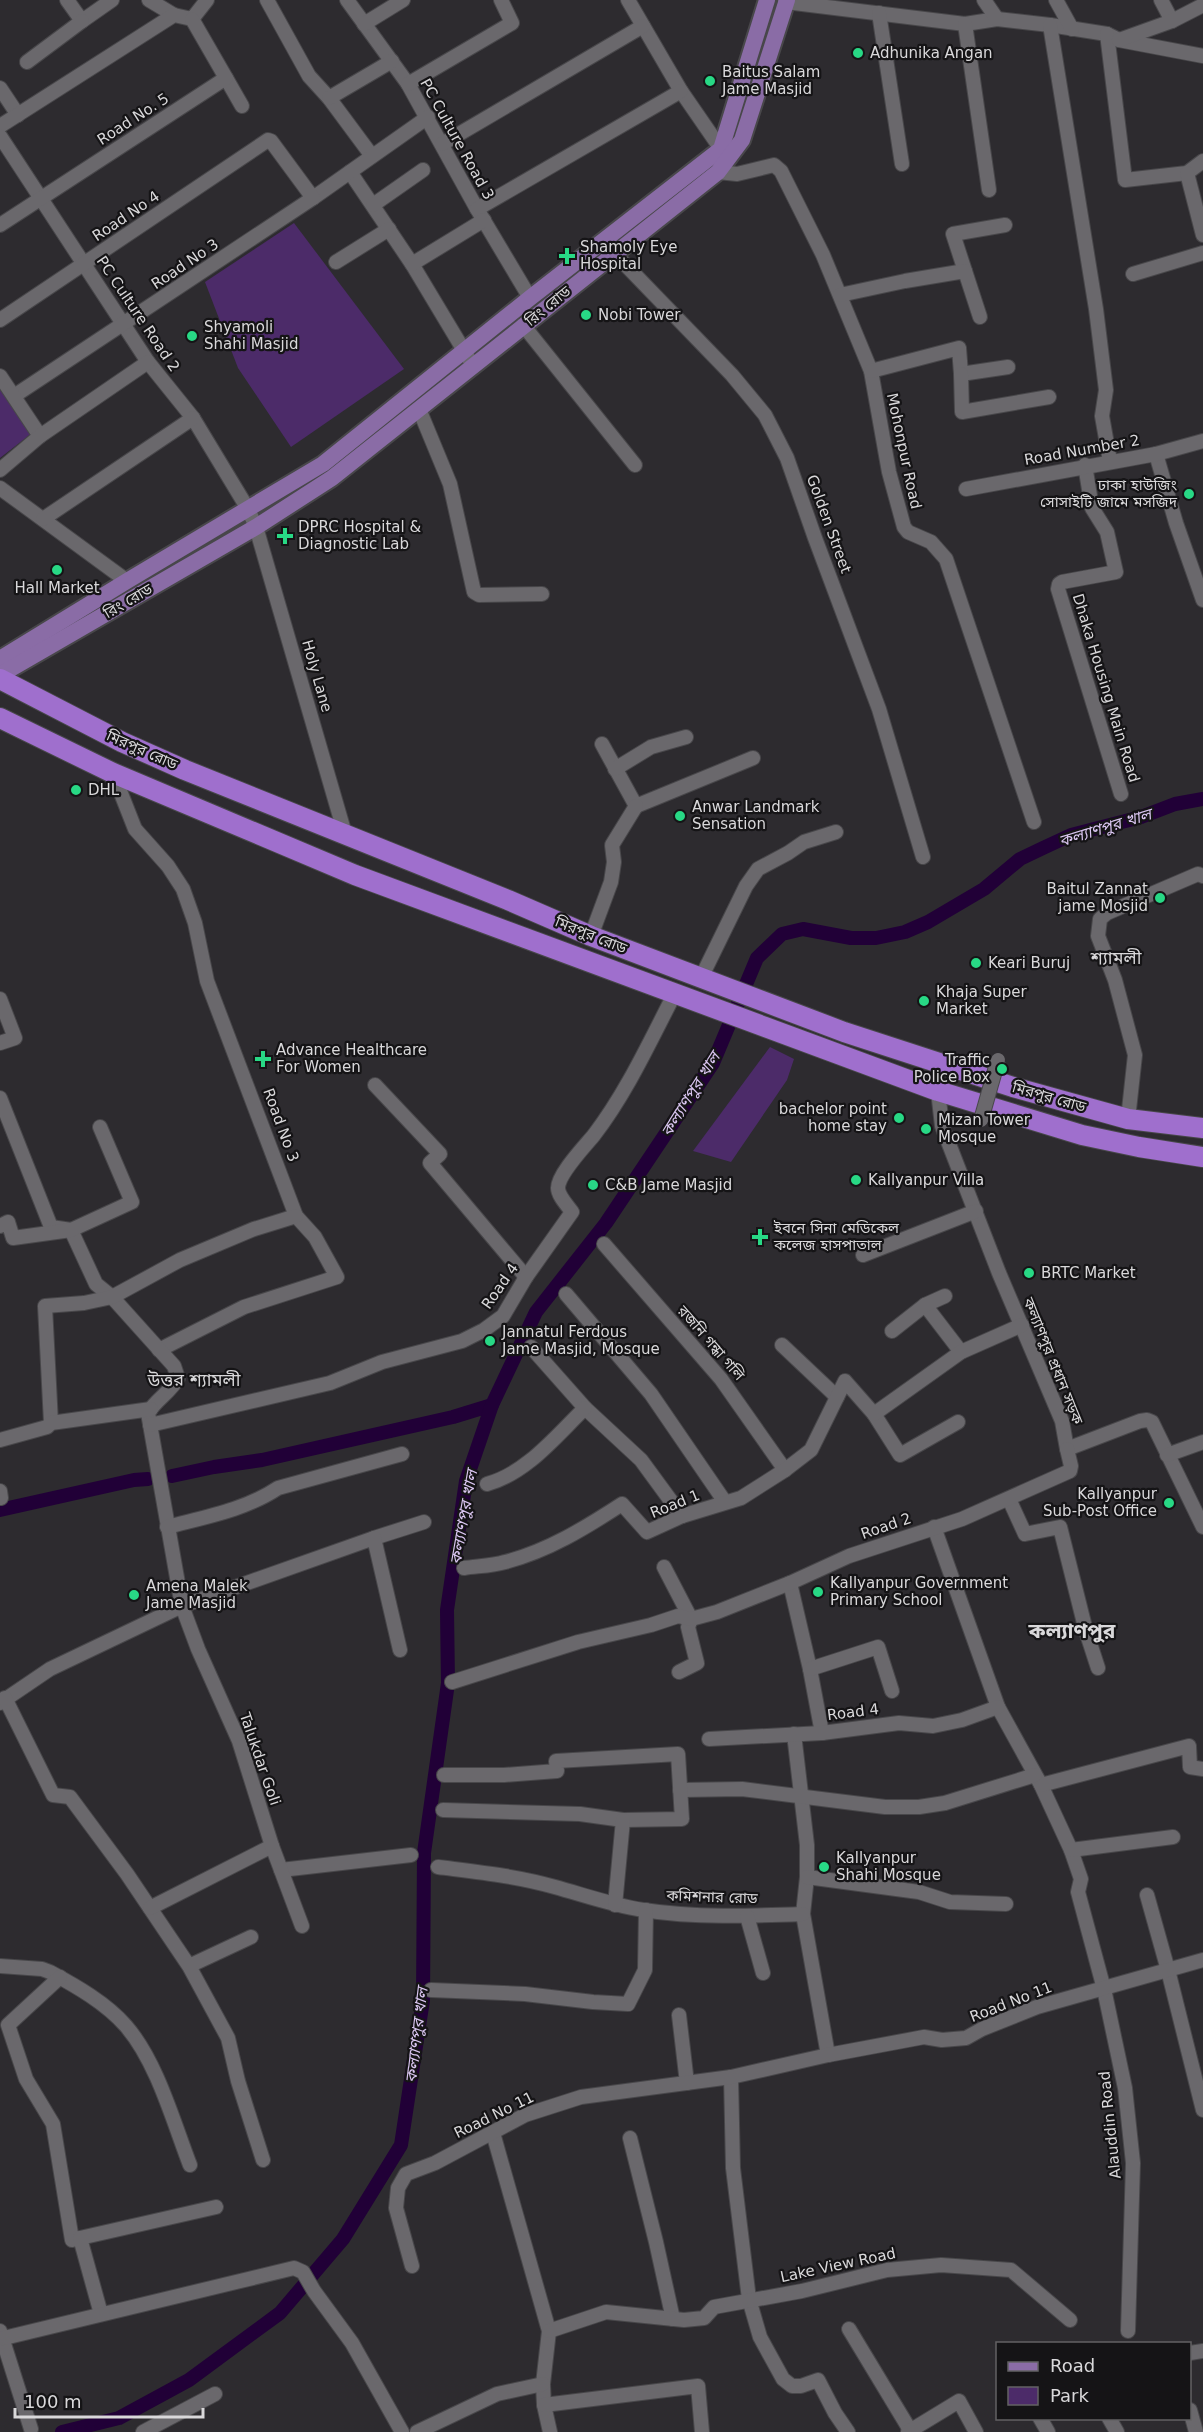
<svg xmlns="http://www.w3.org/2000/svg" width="1203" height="2432" font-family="'DejaVu Sans','Noto Sans Bengali',sans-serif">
  <rect width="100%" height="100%" fill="#2d2b2f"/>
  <g fill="#4c2b69">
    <polygon points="294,223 404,369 291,447 238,368 205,282"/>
    <polygon points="0,386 32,433 0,458"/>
    <polygon points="770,1047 794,1059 787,1080 731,1162 693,1151"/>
  </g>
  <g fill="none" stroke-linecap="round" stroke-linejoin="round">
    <g stroke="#210037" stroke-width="14">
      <polyline points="172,1476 214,1467 262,1460 453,1417 492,1405"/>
      <polyline points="0,1510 134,1480 148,1479"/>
      <polyline points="62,2432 119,2418 189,2380 280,2313 343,2239 401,2145 423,2000 424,1853 448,1683 447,1610 466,1481 492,1405 536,1312 606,1223 713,1063 757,958 782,934 803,929 851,938 876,938 905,932 928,922 984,889 1020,859 1043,848 1071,835 1141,817 1175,804 1203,799"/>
    </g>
    <defs>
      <g id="minor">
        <polyline points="67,0 82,21 112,0"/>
        <polyline points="149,0 174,15"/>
        <polyline points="267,0 309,76 329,98 372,156"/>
        <polyline points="347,0 408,84 477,209 530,298"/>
        <polyline points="628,0 681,91 721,149"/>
        <polyline points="785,0 786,2 965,24 997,19 1050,25 1107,34 1119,40 1203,56"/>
        <polyline points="984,0 997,19"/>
        <polyline points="1056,0 1072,29"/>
        <polyline points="1161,0 1172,21"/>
        <polyline points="879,13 902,164"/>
        <polyline points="364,24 403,0"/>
        <polyline points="965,24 989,190"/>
        <polyline points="1050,25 1096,309 1106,390 1102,416 1110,461"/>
        <polyline points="1107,34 1125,180 1187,173 1203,161"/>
        <polyline points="1119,40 1172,21 1203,5"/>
        <polyline points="27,62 82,21"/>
        <polyline points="226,78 242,106"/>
        <polyline points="408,84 512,23 501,0"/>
        <polyline points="0,88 18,115"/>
        <polyline points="329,98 392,61"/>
        <polyline points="0,126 174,15 192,19 207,0"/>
        <polyline points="0,136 148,362 193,418 248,509 256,527 280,610 345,834"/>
        <polyline points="442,144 643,26"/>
        <polyline points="350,172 412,264 469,359"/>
        <polyline points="718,172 737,174 774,165 781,171 823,255 871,371 889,472 904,527 908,532 931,542 946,559 1034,822"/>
        <polyline points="1187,173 1203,235"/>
        <polyline points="313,198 428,117"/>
        <polyline points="373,205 423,170"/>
        <polyline points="477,209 681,91"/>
        <polyline points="0,225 226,78 192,19"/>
        <polyline points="614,253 732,375 765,415 787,458 815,538 879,709 923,857"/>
        <polyline points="336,262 389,229"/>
        <polyline points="412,264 484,220"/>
        <polyline points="965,271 953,234 1005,225"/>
        <polyline points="1133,274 1203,253"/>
        <polyline points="840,295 905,281 965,271 980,317"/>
        <polyline points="0,320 268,140 271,141 313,198 14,396"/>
        <polyline points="523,325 635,465"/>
        <polyline points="871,371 959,348 961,374 1008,367"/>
        <polyline points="961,374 962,412 1049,397"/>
        <polyline points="0,376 40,436"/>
        <polyline points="419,409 450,484 474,592 479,595 542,594"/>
        <polyline points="1156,454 1176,523 1203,600"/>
        <polyline points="1085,465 1092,508 1107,532 1116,572 1062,582 1059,584 1058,589 1121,794"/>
        <polyline points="0,470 40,436 148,362"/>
        <polyline points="0,488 127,581"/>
        <polyline points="966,489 1156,454 1203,441"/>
        <polyline points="43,519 193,418"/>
        <polyline points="602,744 636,806"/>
        <polyline points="615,769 651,747 686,737"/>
        <polyline points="113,773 135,829 168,866 183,889 195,923 207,981 296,1216 315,1237 337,1277 244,1307 159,1350"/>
        <polyline points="636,806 753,758"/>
        <polyline points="591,936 611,882 614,862 612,845 636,806"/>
        <polyline points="701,978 746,886 758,869 788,853 804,842 836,832"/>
        <polyline points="0,999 15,1038 0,1043"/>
        <polyline points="375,1085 440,1154 430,1163 526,1277"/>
        <polyline points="938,1091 942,1126 999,1273 1062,1421 1067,1449 1140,1421 1147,1420 1152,1422 1203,1527"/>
        <path d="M0 1098 51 1227 71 1230 96 1284 112 1297 174 1366 178 1378C171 1392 156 1399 148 1413L182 1606 50 1669 0 1703"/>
        <polyline points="1128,1119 1135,1055 1115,980 1098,936 1100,919 1107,913 1198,874 1203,876"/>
        <polyline points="0,1226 8,1222 13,1238 71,1230 132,1202 100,1127"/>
        <polyline points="604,1244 721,1379 785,1470"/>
        <polyline points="863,1255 976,1211"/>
        <polyline points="566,1294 651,1394 725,1502"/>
        <polyline points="925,1305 961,1352"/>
        <polyline points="892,1331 925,1305 945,1296"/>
        <polyline points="782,1345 837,1397"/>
        <polyline points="531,1347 585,1408 641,1460 682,1516"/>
        <polyline points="874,1414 900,1455 958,1422"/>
        <polyline points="51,1423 45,1306 84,1303 112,1297 180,1260 254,1229 296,1216"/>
        <path d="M150 1425 330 1383 382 1362 462 1341 484 1330 503 1316 526 1277 572 1212C568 1206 558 1196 558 1188 558 1174 585 1146 594 1135 627 1092 650 1041 675 993"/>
        <polyline points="0,1440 47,1427 51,1423 151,1409"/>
        <polyline points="1167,1455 1203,1442"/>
        <path d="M487 1484C527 1473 556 1436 585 1408"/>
        <polyline points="0,1491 1,1498"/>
        <polyline points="1009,1499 1025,1534 1060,1527 1086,1631 1098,1668"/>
        <path d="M167 1527C205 1517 245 1510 278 1488L402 1454"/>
        <polyline points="934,1527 998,1707 1041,1785 1071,1850 1081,1879 1078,1892 1104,1989 1125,2088 1133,2163 1128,2331"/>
        <polyline points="374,1538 424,1522"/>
        <polyline points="664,1567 691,1619 688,1627 697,1663 679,1672"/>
        <path d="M464 1568C477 1566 492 1566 505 1562 548 1551 585 1528 622 1504L647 1532 682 1516 741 1498 785 1470 811 1450 845 1381 874 1414 961 1352 1022 1325"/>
        <polyline points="790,1583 810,1669 822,1733"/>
        <polyline points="810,1669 878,1647 892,1691"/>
        <polyline points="452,1682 578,1642 651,1625 678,1616 691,1619 717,1612 790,1583 849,1556 962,1519 1070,1471 1071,1466 1067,1449"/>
        <polyline points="5,1698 53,1795 70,1797 127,1874 189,1966 251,1937 189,1966 228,2038 238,2081 263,2160"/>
        <polyline points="794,1734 807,1845 807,1877 803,1914 828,2055"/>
        <polyline points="709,1739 822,1733 899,1723 933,1726 962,1720 998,1707"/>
        <polyline points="1041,1785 1189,1746 1190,1767 1203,1769"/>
        <polyline points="680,1790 742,1789 885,1807 919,1807 945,1803 1035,1775"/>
        <polyline points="443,1810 580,1814 623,1820 682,1819 678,1754 556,1761 557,1771 504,1775 444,1775"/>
        <polyline points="1071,1850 1173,1837"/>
        <path d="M438 1867C477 1872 517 1876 555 1887 584 1895 612 1905 643 1910 695 1918 750 1916 803 1914"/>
        <polyline points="281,1870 411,1855"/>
        <polyline points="807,1877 919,1892 950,1902 1006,1904"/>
        <polyline points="1147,1895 1168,1970 1203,2110"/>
        <polyline points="615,1905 623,1820"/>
        <polyline points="150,1908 272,1846"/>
        <polyline points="747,1916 763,1973"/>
        <polyline points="302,1926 272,1846 239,1741 198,1649 182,1606 374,1538 400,1650"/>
        <path d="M0 1966 42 1969 50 1972C76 1986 106 2003 126 2026 157 2062 173 2121 190 2165"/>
        <polyline points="60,1977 8,2025 26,2079 53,2124 72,2240 80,2238"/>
        <polyline points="431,1990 525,1994 593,2002 628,2004 645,1970 646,1910"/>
        <polyline points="679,2015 687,2083"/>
        <polyline points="731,2077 733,2168 749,2299 760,2337 783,2379 792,2386 801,2386 818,2380 835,2413 848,2432"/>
        <polyline points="493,2133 549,2331 543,2384 544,2405 550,2432"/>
        <polyline points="630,2138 656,2242 673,2319"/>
        <polyline points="412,2266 396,2208 398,2188 406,2174 435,2163 525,2115 581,2097 731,2077 828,2055 924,2037 942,2040 966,2038 982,2029 1037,2007 1203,1960"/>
        <polyline points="101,2314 80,2238 216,2207"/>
        <polyline points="849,2329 910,2430"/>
        <polyline points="0,2331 31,2429"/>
        <polyline points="549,2331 606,2312 684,2320 704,2318 714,2307 802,2291 887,2270 941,2265 1011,2270 1070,2320"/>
        <polyline points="0,2339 294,2268 303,2272 314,2291 352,2343 402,2432"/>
        <polyline points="1190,2353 1203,2351"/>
        <polyline points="544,2405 698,2386 702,2432"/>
        <polyline points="1190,2410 1196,2432"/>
        <polyline points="1040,2418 1048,2432"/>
        <polyline points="1109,2418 1117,2432"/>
        <polyline points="143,2432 215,2394"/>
        <polyline points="417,2432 497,2394 543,2384"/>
        <polyline points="908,2432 959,2401 976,2432"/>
      </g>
      <g id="major">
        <polyline points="0,659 127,581 323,464 530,298 721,149 767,0"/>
        <polyline points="0,675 256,527 332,478 718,172 742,140 787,0"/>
      </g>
      <g id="highway">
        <polyline points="0,679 122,742 185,770 508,900 591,936 844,1032 1013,1087 1128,1119 1203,1128"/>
        <polyline points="0,718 113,773 355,875 938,1091 1082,1135 1139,1147 1203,1157"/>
      </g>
    </defs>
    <use href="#minor" stroke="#48474a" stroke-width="16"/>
    <use href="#major" stroke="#48474a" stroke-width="20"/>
    <use href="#highway" stroke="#48474a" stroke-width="22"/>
    <use href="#minor" stroke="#6a686c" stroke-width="14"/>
    <use href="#major" stroke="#8a6ca6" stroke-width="16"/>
    <use href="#highway" stroke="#9f6fcd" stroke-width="20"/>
    <defs>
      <polyline id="minor-bridge" points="981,1120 998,1060"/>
    </defs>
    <use href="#minor-bridge" stroke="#48474a" stroke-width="16" stroke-linecap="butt"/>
    <use href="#minor-bridge" stroke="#6a686c" stroke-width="14"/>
  </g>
  <g fill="#28d885" stroke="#151416" stroke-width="2">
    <circle cx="858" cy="53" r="6"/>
    <circle cx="710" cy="81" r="6"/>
    <path d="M564 247h6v6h6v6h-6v6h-6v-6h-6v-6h6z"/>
    <circle cx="586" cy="315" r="6"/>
    <circle cx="192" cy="336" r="6"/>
    <circle cx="1189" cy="494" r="6"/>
    <path d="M282 527h6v6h6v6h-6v6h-6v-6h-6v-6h6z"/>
    <circle cx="57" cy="570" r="6"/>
    <circle cx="76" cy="790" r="6"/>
    <circle cx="680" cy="816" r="6"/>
    <circle cx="1160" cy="898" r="6"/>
    <circle cx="976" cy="963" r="6"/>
    <circle cx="924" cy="1001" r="6"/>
    <path d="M260 1050h6v6h6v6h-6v6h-6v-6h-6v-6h6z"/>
    <circle cx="1002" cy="1069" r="6"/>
    <circle cx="899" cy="1118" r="6"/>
    <circle cx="926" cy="1129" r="6"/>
    <circle cx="856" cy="1180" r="6"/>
    <circle cx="593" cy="1185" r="6"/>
    <path d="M757 1228h6v6h6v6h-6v6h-6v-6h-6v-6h6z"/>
    <circle cx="1029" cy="1273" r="6"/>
    <circle cx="490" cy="1341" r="6"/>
    <circle cx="1169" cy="1503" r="6"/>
    <circle cx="818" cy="1592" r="6"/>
    <circle cx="134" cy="1595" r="6"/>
    <circle cx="824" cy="1867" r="6"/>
  </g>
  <g text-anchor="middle" stroke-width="4.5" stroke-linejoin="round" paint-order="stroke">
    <g font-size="15" fill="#d9d8da" stroke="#151416" text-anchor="start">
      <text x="870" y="58">Adhunika Angan</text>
      <text x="722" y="77">Baitus Salam<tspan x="722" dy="17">Jame Masjid</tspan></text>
      <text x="580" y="252">Shamoly Eye<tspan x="580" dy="17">Hospital</tspan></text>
      <text x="598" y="320">Nobi Tower</text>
      <text x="204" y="332">Shyamoli<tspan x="204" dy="17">Shahi Masjid</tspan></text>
      <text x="1177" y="490" text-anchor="end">ঢাকা হাউজিং<tspan x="1177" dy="17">সোসাইটি জামে মসজিদ</tspan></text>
      <text x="298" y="532">DPRC Hospital &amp;<tspan x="298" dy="17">Diagnostic Lab</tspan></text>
      <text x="57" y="593" text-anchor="middle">Hall Market</text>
      <text x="88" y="795">DHL</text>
      <text x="692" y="812">Anwar Landmark<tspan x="692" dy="17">Sensation</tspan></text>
      <text x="1148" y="894" text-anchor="end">Baitul Zannat<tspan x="1148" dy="17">jame Mosjid</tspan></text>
      <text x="988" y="968">Keari Buruj</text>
      <text x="936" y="997">Khaja Super<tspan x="936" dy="17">Market</tspan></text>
      <text x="276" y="1055">Advance Healthcare<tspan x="276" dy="17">For Women</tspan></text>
      <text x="990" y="1065" text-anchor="end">Traffic<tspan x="990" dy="17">Police Box</tspan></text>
      <text x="887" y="1114" text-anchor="end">bachelor point<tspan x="887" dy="17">home stay</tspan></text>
      <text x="938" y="1125">Mizan Tower<tspan x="938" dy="17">Mosque</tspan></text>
      <text x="868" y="1185">Kallyanpur Villa</text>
      <text x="605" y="1190">C&amp;B Jame Masjid</text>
      <text x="774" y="1233">ইবনে সিনা মেডিকেল<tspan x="774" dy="17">কলেজ হাসপাতাল</tspan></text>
      <text x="1041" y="1278">BRTC Market</text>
      <text x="502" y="1337">Jannatul Ferdous<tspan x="502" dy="17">Jame Masjid, Mosque</tspan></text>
      <text x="1157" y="1499" text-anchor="end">Kallyanpur<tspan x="1157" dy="17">Sub-Post Office</tspan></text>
      <text x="830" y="1588">Kallyanpur Government<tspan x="830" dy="17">Primary School</tspan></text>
      <text x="146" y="1591">Amena Malek<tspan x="146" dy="17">Jame Masjid</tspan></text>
      <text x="836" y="1863">Kallyanpur<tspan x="836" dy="17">Shahi Mosque</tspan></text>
    </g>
    <g font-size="15" fill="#d9d8da" stroke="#151416">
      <text transform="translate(133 119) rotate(-33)" y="5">Road No. 5</text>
      <text transform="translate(457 139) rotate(61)" y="5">PC Culture Road 3</text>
      <text transform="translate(126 216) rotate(-34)" y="5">Road No 4</text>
      <text transform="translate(185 264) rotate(-34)" y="5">Road No 3</text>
      <text transform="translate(548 306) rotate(-39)" y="5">রিং রোড</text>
      <text transform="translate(138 314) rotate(56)" y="5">PC Culture Road 2</text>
      <text transform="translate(1082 450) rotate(-10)" y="5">Road Number 2</text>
      <text transform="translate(904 451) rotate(78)" y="5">Mohonpur Road</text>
      <text transform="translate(829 524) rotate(70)" y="5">Golden Street</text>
      <text transform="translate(128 601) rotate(-30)" y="5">রিং রোড</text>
      <text transform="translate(317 676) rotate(74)" y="5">Holy Lane</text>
      <text transform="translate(1106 688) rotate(73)" y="5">Dhaka Housing Main Road</text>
      <text transform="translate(142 750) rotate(24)" y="5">মিরপুর রোড</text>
      <text transform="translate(591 935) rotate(22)" y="5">মিরপুর রোড</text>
      <text transform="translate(1049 1097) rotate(16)" y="5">মিরপুর রোড</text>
      <text transform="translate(281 1125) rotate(70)" y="5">Road No 3</text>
      <text transform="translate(500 1286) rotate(-55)" y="5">Road 4</text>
      <text transform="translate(711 1343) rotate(49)" y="5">রজনি গন্ধা গলি</text>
      <text transform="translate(1053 1361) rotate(68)" y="5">কল্যাণপুর প্রধান সড়ক</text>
      <text transform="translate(675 1504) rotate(-22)" y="5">Road 1</text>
      <text transform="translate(886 1526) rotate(-19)" y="5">Road 2</text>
      <text transform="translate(853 1712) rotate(-7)" y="5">Road 4</text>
      <text transform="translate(260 1759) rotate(71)" y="5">Talukdar Goli</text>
      <text transform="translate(712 1897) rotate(2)" y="5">কমিশনার রোড</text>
      <text transform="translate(1011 2002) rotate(-21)" y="5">Road No 11</text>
      <text transform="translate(494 2115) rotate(-26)" y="5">Road No 11</text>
      <text transform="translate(1110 2125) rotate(-96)" y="5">Alauddin Road</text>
      <text transform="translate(838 2265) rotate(-12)" y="5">Lake View Road</text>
    </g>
    <g font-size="16" font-style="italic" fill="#dac6f1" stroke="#151416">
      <text transform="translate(1105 827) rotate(-17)" y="6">কল্যাণপুর খাল</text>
      <text transform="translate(690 1094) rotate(-58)" y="6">কল্যাণপুর খাল</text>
      <text transform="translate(463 1517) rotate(-80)" y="6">কল্যাণপুর খাল</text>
      <text transform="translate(416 2035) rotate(-83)" y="6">কল্যাণপুর খাল</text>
    </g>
    <g font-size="18" fill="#d9d8da" stroke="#151416">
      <text x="1116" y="964">শ্যামলী</text>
      <text x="194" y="1386">উত্তর শ্যামলী</text>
    </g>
    <g font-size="21" font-weight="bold" fill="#d9d8da" stroke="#151416">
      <text x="1072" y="1638">কল্যাণপুর</text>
    </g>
  </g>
  <rect x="996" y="2342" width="195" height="78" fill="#151416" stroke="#636264" stroke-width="1.5"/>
  <rect x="1008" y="2362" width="30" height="9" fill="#8a6ca6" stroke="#636264" stroke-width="1.5"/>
  <text x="1050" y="2372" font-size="18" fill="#d9d8da">Road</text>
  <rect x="1008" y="2387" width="30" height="18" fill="#4c2b69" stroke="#636264" stroke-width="1.5"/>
  <text x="1050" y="2402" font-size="18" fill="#d9d8da">Park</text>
  <path d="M15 2408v9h188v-9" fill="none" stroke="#d9d8da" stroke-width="3"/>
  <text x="24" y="2408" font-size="18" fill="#d9d8da" stroke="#151416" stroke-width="4.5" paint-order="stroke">100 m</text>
</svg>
